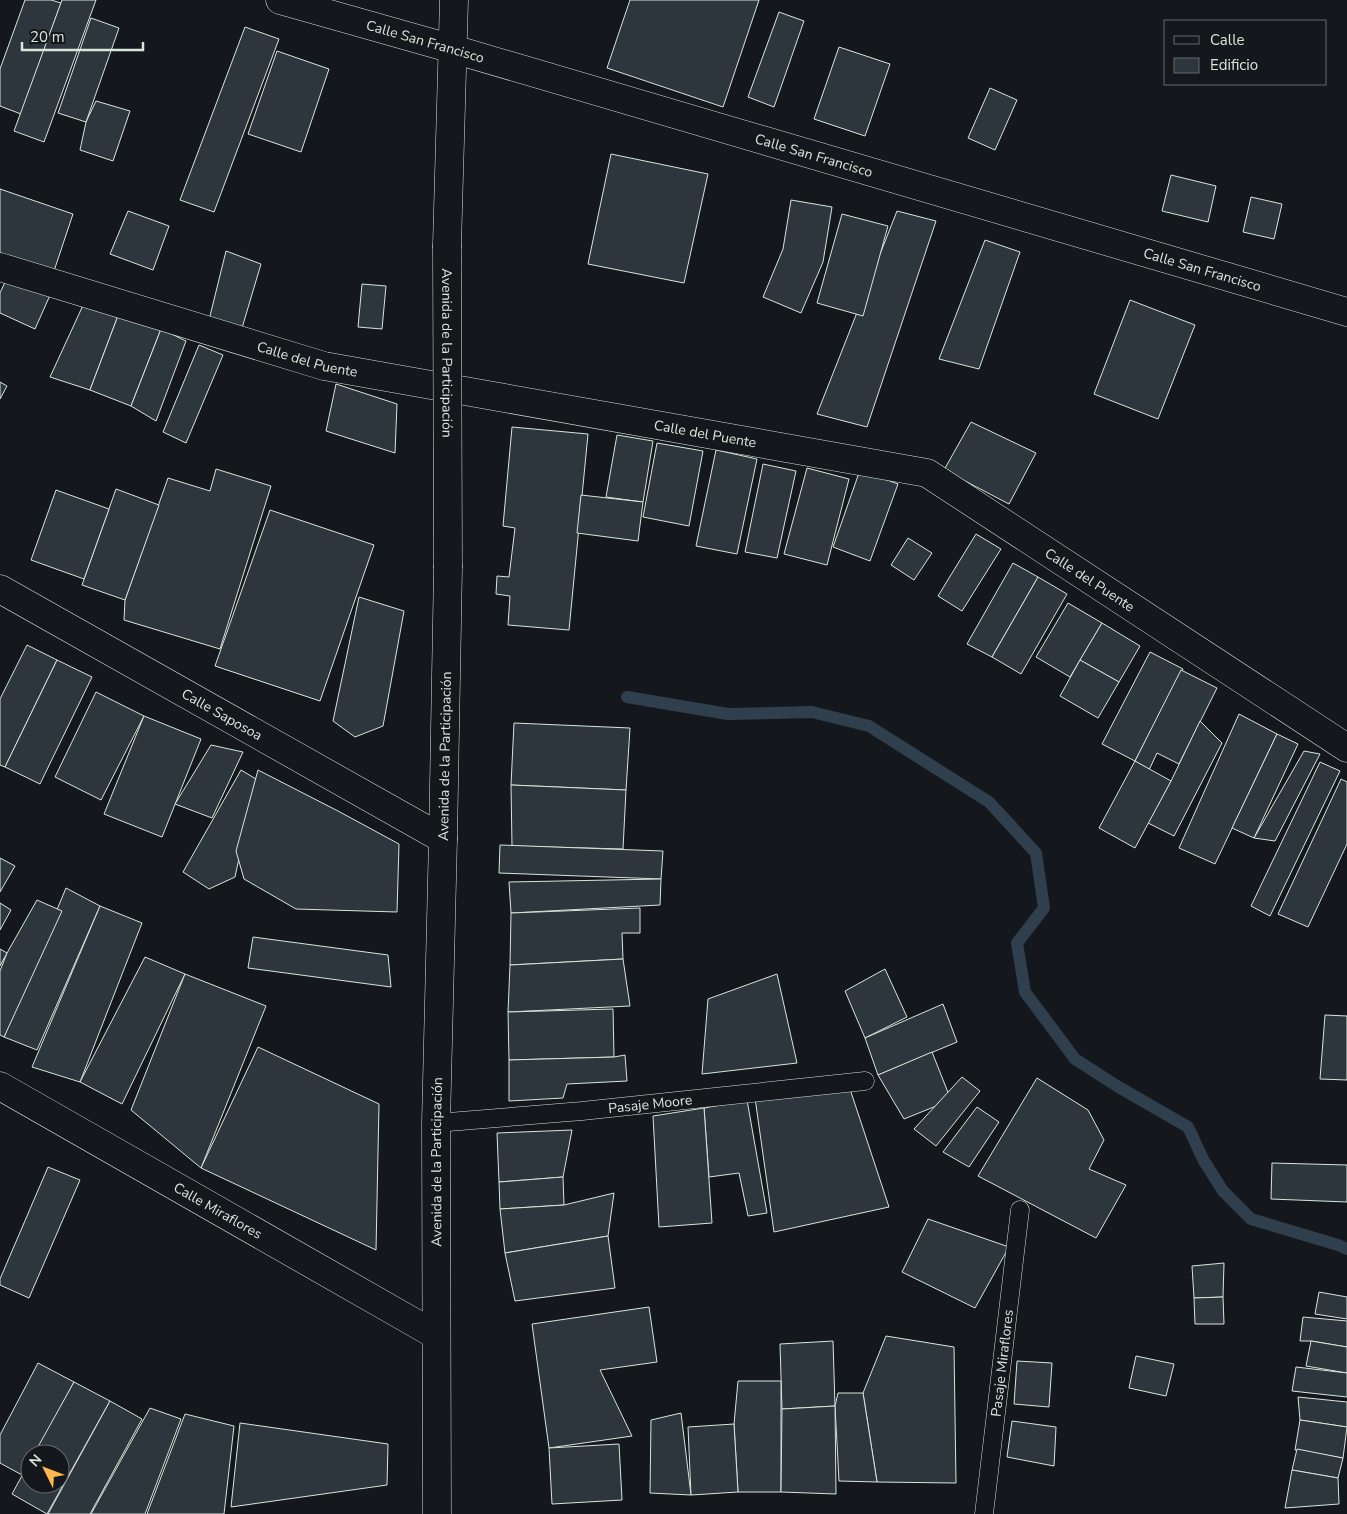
<svg xmlns="http://www.w3.org/2000/svg" width="1347" height="1514" font-family="'Nunito Sans',sans-serif">
  <rect width="100%" height="100%" fill="#14181c"/>
  <g fill="none" stroke-linecap="round" stroke-linejoin="round">
    <polyline stroke="#2f3f4d" stroke-width="12" points="627,697 728,714 812,712 869,726 989,802 1036,853 1044,908 1017,943 1025,992 1075,1059 1117,1086 1188,1127 1204,1161 1223,1191 1251,1219 1338,1245 1347,1249"/>
  </g>
  <g fill="#2c363c" stroke="#d8e6dc">
    <polygon points="25,0 51,0 61,3 21,114 0,106 0,69"/>
    <polygon points="62,0 96,0 44,142 14,131"/>
    <polygon points="630,0 759,0 723,107 607,68"/>
    <polygon points="779,12 804,21 774,107 748,97"/>
    <polygon points="91,18 119,28 86,122 58,113"/>
    <polygon points="245,27 279,39 214,212 180,200"/>
    <polygon points="839,47 890,64 865,136 814,119"/>
    <polygon points="277,51 329,69 301,152 248,134"/>
    <polygon points="990,88 1017,100 995,150 968,138"/>
    <polygon points="96,101 130,111 113,161 80,150 86,122"/>
    <polygon points="611,154 708,174 684,283 588,264"/>
    <polygon points="1171,175 1216,186 1208,222 1162,211"/>
    <polygon points="0,189 73,214 47,292 0,276"/>
    <polygon points="1251,197 1282,204 1274,239 1243,232"/>
    <polygon points="791,200 832,207 823,262 801,313 763,297 783,249"/>
    <polygon points="128,211 169,226 153,270 110,254"/>
    <polygon points="897,211 936,221 867,427 817,414"/>
    <polygon points="842,214 888,226 863,316 817,303"/>
    <polygon points="985,240 1020,252 979,369 939,359"/>
    <polygon points="226,251 261,264 242,328 209,320"/>
    <polygon points="7,278 51,293 35,329 0,313 0,293"/>
    <polygon points="362,284 386,286 382,329 358,327"/>
    <polygon points="1130,300 1195,325 1158,419 1094,394"/>
    <polygon points="85,301 119,313 90,390 50,377"/>
    <polygon points="119,313 161,329 131,406 90,390"/>
    <polygon points="161,329 186,341 156,421 131,406"/>
    <polygon points="199,345 223,355 186,443 163,432"/>
    <polygon points="0,382 7,386 0,399"/>
    <polygon points="336,384 397,404 395,453 326,431"/>
    <polygon points="971,422 1036,453 1009,504 944,470"/>
    <polygon points="512,427 588,434 569,630 508,625 510,596 496,594 497,576 509,577 515,528 503,526"/>
    <polygon points="617,435 653,441 643,502 606,497"/>
    <polygon points="657,443 703,451 689,526 643,517"/>
    <polygon points="716,450 757,459 737,554 696,546"/>
    <polygon points="763,464 796,471 777,558 745,552"/>
    <polygon points="807,468 849,479 827,565 784,554"/>
    <polygon points="216,469 271,486 220,649 124,620 125,600 168,478 210,491"/>
    <polygon points="860,470 898,484 870,561 833,547"/>
    <polygon points="116,489 159,505 125,600 82,585"/>
    <polygon points="56,490 109,509 84,579 31,560"/>
    <polygon points="581,495 643,502 638,541 577,533"/>
    <polygon points="270,510 374,545 320,701 215,666"/>
    <polygon points="976,534 1001,549 962,611 938,596"/>
    <polygon points="908,538 932,553 914,580 891,565"/>
    <polygon points="1013,563 1038,577 992,657 967,644"/>
    <polygon points="1038,577 1067,594 1021,674 992,657"/>
    <polygon points="359,597 404,611 383,726 355,737 333,721"/>
    <polygon points="1068,603 1102,623 1070,677 1036,657"/>
    <polygon points="1102,623 1140,646 1119,682 1080,660"/>
    <polygon points="27,645 57,660 5,767 0,765 0,699"/>
    <polygon points="1150,652 1183,669 1135,761 1102,744"/>
    <polygon points="57,660 92,677 40,784 5,767"/>
    <polygon points="1080,660 1119,682 1098,718 1060,696"/>
    <polygon points="1181,670 1217,688 1179,764 1157,753 1149,770 1135,761"/>
    <polygon points="96,692 144,716 101,800 55,777"/>
    <polygon points="1239,714 1277,734 1215,864 1179,848"/>
    <polygon points="144,716 201,739 162,837 104,814"/>
    <polygon points="1200,721 1222,743 1174,836 1148,823 1171,781"/>
    <polygon points="514,723 630,728 626,790 511,785"/>
    <polygon points="1277,734 1298,744 1254,838 1232,828"/>
    <polygon points="211,745 243,752 212,818 175,804"/>
    <polygon points="1304,751 1320,754 1275,841 1254,838"/>
    <polygon points="1135,761 1171,781 1135,848 1099,828"/>
    <polygon points="1320,762 1340,771 1270,916 1251,906"/>
    <polygon points="241,770 256,779 235,877 209,889 183,872"/>
    <polygon points="258,770 338,811 399,844 397,912 296,909 244,879 236,851"/>
    <polygon points="1341,779 1347,782 1347,844 1308,927 1278,914"/>
    <polygon points="511,785 626,790 623,849 512,846"/>
    <polygon points="500,845 663,851 661,879 499,873"/>
    <polygon points="0,858 15,866 0,892"/>
    <polygon points="661,879 660,905 511,913 509,882"/>
    <polygon points="66,888 100,906 37,1050 4,1037"/>
    <polygon points="37,900 62,911 4,1037 0,1035 0,971 7,953"/>
    <polygon points="0,903 11,910 0,930"/>
    <polygon points="100,906 142,923 80,1082 32,1067"/>
    <polygon points="640,908 640,933 622,933 623,959 510,965 511,913"/>
    <polygon points="253,937 388,955 391,987 248,968"/>
    <polygon points="0,949 7,953 0,966"/>
    <polygon points="145,957 185,974 122,1104 80,1082"/>
    <polygon points="623,959 630,1006 508,1012 510,965"/>
    <polygon points="885,969 907,1017 865,1038 845,991"/>
    <polygon points="185,974 266,1006 201,1168 131,1110"/>
    <polygon points="777,974 797,1063 702,1074 708,999"/>
    <polygon points="943,1004 957,1042 878,1075 865,1038"/>
    <polygon points="613,1009 614,1057 509,1060 508,1012"/>
    <polygon points="1325,1015 1347,1016 1347,1080 1320,1079"/>
    <polygon points="258,1047 379,1104 376,1250 201,1168"/>
    <polygon points="932,1052 951,1100 904,1119 878,1075"/>
    <polygon points="625,1055 627,1081 567,1084 563,1098 509,1101 509,1060 614,1057"/>
    <polygon points="846,1077 889,1207 774,1232 755,1098"/>
    <polygon points="962,1077 980,1091 936,1146 914,1129"/>
    <polygon points="1037,1078 1088,1110 1104,1140 1089,1169 1126,1185 1096,1238 978,1176"/>
    <polygon points="747,1100 767,1213 748,1216 739,1173 709,1177 704,1108"/>
    <polygon points="977,1107 999,1122 969,1167 943,1152"/>
    <polygon points="704,1108 712,1223 659,1227 653,1116"/>
    <polygon points="572,1130 563,1177 499,1182 497,1133"/>
    <polygon points="1272,1163 1347,1165 1347,1202 1271,1199"/>
    <polygon points="48,1167 80,1180 29,1298 0,1285 0,1279"/>
    <polygon points="563,1177 564,1205 500,1209 499,1182"/>
    <polygon points="614,1193 608,1236 505,1253 500,1209 564,1205"/>
    <polygon points="928,1219 1009,1247 975,1308 902,1272"/>
    <polygon points="608,1236 615,1288 515,1301 505,1253"/>
    <polygon points="1224,1263 1223,1297 1194,1298 1192,1266"/>
    <polygon points="1319,1292 1347,1297 1347,1319 1315,1314"/>
    <polygon points="1223,1297 1224,1324 1195,1324 1194,1298"/>
    <polygon points="649,1307 657,1362 600,1370 632,1436 549,1448 532,1324"/>
    <polygon points="1303,1317 1347,1321 1347,1347 1311,1341 1300,1341"/>
    <polygon points="886,1336 954,1347 956,1483 877,1482 863,1393"/>
    <polygon points="833,1341 835,1406 782,1409 780,1344"/>
    <polygon points="1311,1341 1347,1347 1347,1373 1306,1366"/>
    <polygon points="1136,1356 1174,1364 1166,1396 1129,1388"/>
    <polygon points="1017,1361 1052,1363 1049,1407 1014,1404"/>
    <polygon points="38,1363 74,1382 36,1454 30,1454 30,1465 24,1476 0,1463 0,1435"/>
    <polygon points="1296,1367 1347,1373 1347,1397 1292,1391"/>
    <polygon points="738,1381 781,1381 781,1492 738,1492 734,1424"/>
    <polygon points="74,1382 110,1401 47,1514 12,1494 30,1461 30,1484 60,1484 60,1454 34,1454"/>
    <polygon points="838,1393 863,1393 877,1482 839,1481 835,1406"/>
    <polygon points="1298,1397 1347,1402 1347,1427 1300,1420"/>
    <polygon points="110,1401 142,1419 90,1514 48,1514"/>
    <polygon points="835,1406 836,1494 781,1492 782,1409"/>
    <polygon points="150,1408 181,1419 145,1514 91,1514"/>
    <polygon points="681,1413 691,1495 650,1493 651,1420"/>
    <polygon points="185,1414 234,1426 224,1514 147,1514"/>
    <polygon points="1300,1420 1347,1427 1343,1458 1295,1450"/>
    <polygon points="1012,1421 1056,1427 1054,1466 1007,1457"/>
    <polygon points="240,1423 388,1444 387,1485 231,1507"/>
    <polygon points="734,1424 738,1492 691,1495 688,1427"/>
    <polygon points="619,1444 622,1500 552,1504 549,1448"/>
    <polygon points="1297,1449 1343,1458 1338,1478 1292,1470"/>
    <polygon points="1292,1470 1338,1478 1339,1504 1285,1508"/>
  </g>
  <g fill="none" stroke-linecap="round" stroke-linejoin="round">
    <defs>
      <g id="lane">
        <path id="s1" d="M436 1123 582 1111 865 1081"/>
        <path id="s2" d="M984 1514 1020 1210"/>
      </g>
      <g id="street">
        <path id="s3" d="M280 0 453 49 1347 312"/>
        <path id="s4" d="M0 267 324 366 927 473 1347 748"/>
        <path id="s5" d="M0 589 443 839"/>
        <path id="s6" d="M0 1086 436 1335"/>
      </g>
      <g id="secondary">
        <polyline points="447,245 454,0"/>
        <path id="s7" d="M437 1514 436 1123 443 839 448 568"/>
      </g>
    </defs>
    <use href="#lane" stroke="#d8e6dc" stroke-width="19"/>
    <use href="#street" stroke="#d8e6dc" stroke-width="29"/>
    <use href="#secondary" stroke="#d8e6dc" stroke-width="29"/>
    <use href="#lane" stroke="#14181c" stroke-width="18"/>
    <use href="#street" stroke="#14181c" stroke-width="28"/>
    <use href="#secondary" stroke="#14181c" stroke-width="28"/>
    <defs>
      <g id="secondary-bridge">
        <path id="s8" d="M447 245 448 568"/>
      </g>
    </defs>
    <use href="#secondary-bridge" stroke="#d8e6dc" stroke-width="29" stroke-linecap="butt"/>
    <use href="#secondary-bridge" stroke="#14181c" stroke-width="28"/>
  </g>
  <g text-anchor="middle" stroke-width="4" stroke-linejoin="round" paint-order="stroke">
    <g font-size="14" fill="#d8e6dc" stroke="#14181c">
      <text dy="5" stroke="none"><textPath href="#s3" startOffset="151">Calle San Francisco</textPath></text>
      <text dy="5" stroke="none"><textPath href="#s3" startOffset="556">Calle San Francisco</textPath></text>
      <text dy="5" stroke="none"><textPath href="#s3" startOffset="961">Calle San Francisco</textPath></text>
      <text dy="5" stroke="none"><textPath href="#s8" startOffset="108">Avenida de la Participación</textPath></text>
      <text dy="5" stroke="none"><textPath href="#s4" startOffset="321">Calle del Puente</textPath></text>
      <text dy="5" stroke="none"><textPath href="#s4" startOffset="726">Calle del Puente</textPath></text>
      <text dy="5" stroke="none"><textPath href="#s4" startOffset="1146">Calle del Puente</textPath></text>
      <text dy="5" stroke="none"><textPath href="#s5" startOffset="255">Calle Saposoa</textPath></text>
      <text dy="5" stroke="none"><textPath href="#s7" startOffset="758">Avenida de la Participación</textPath></text>
      <text dy="5" stroke="none"><textPath href="#s1" startOffset="215">Pasaje Moore</textPath></text>
      <text dy="5" stroke="none"><textPath href="#s7" startOffset="352">Avenida de la Participación</textPath></text>
      <text dy="5" stroke="none"><textPath href="#s6" startOffset="251">Calle Miraflores</textPath></text>
      <text dy="5" stroke="none"><textPath href="#s2" startOffset="152">Pasaje Miraflores</textPath></text>
    </g>
  </g>
  <rect x="1164" y="20" width="162" height="65" fill="#14181c" stroke="#626a69"/>
  <rect x="1174" y="36" width="25" height="8" fill="#14181c" stroke="#626a69"/>
  <text x="1210" y="45" font-size="15" fill="#d8e6dc">Calle</text>
  <rect x="1174" y="58" width="25" height="15" fill="#2c363c" stroke="#626a69"/>
  <text x="1210" y="70" font-size="15" fill="#d8e6dc">Edificio</text>
  <g transform="translate(45 1469) rotate(312)"><circle r="24" fill="#14181c" stroke="#626a69"/>
  <path d="M0-4L9 19L0 12L-9 19Z" fill="#ffb74d"/>
  <text y="-8" font-size="14" font-weight="bold" text-anchor="middle" fill="#d8e6dc">N</text>
  </g>
  <path d="M22 42v8h121v-8" fill="none" stroke="#d8e6dc" stroke-width="2.5"/>
  <text x="30" y="42" font-size="15" fill="#d8e6dc" stroke="#14181c" stroke-width="4" paint-order="stroke">20 m</text>
</svg>
